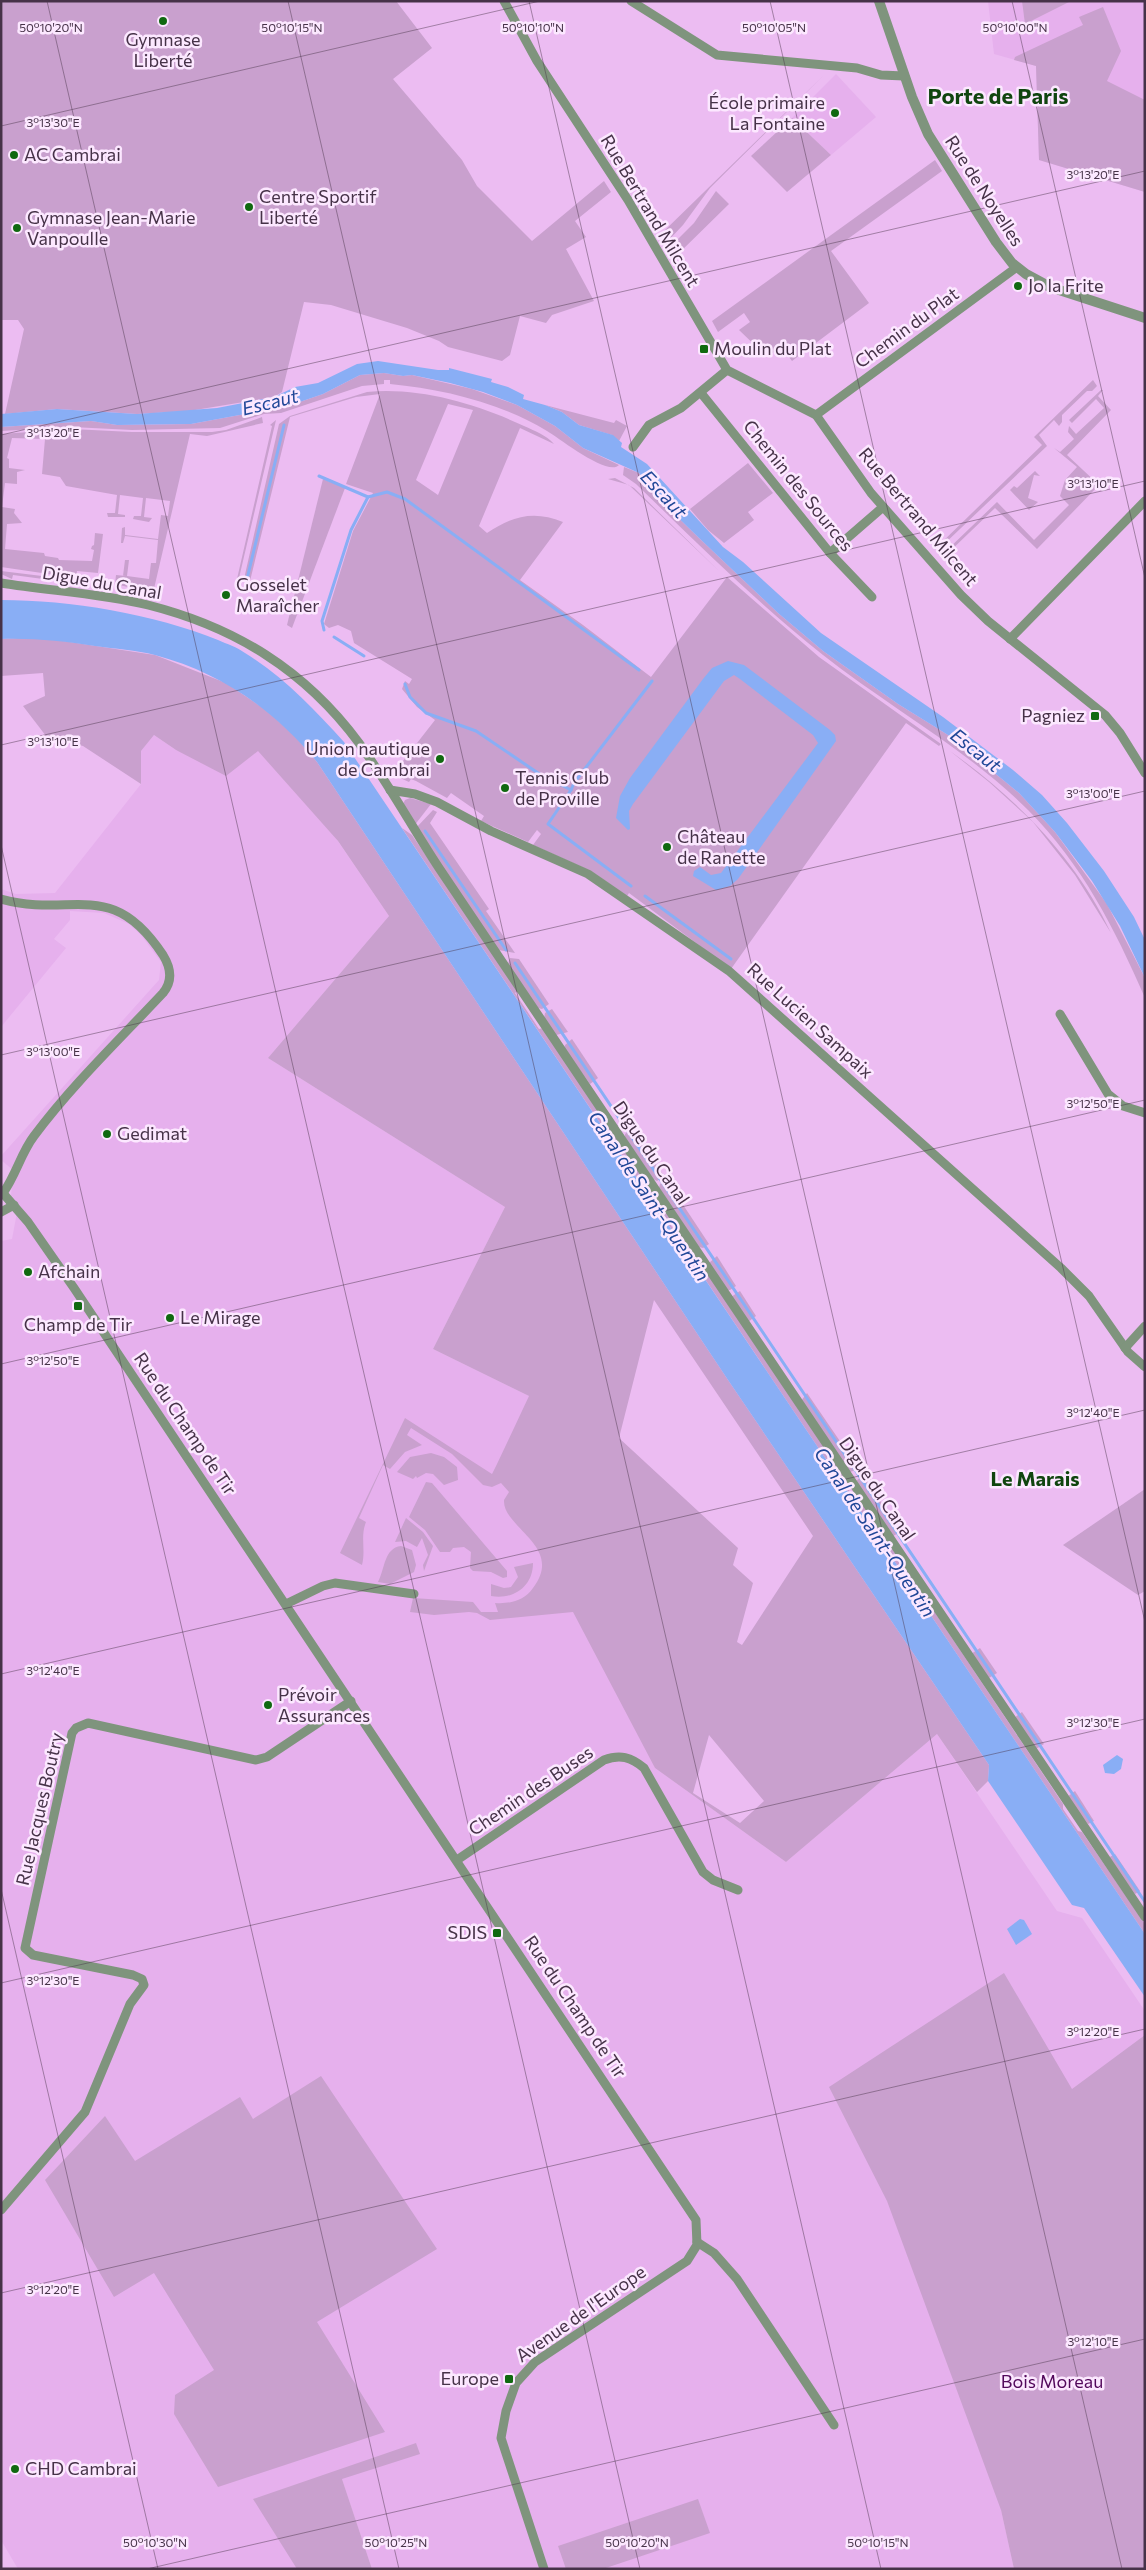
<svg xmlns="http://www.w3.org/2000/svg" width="1146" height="2570" font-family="Commissioner,sans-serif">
  <rect width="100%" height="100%" fill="#ecbcf2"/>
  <g fill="#e6b0ed">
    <polygon points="988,1 1145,1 1145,192 1039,160 1036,66 994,54"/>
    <polygon points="836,74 876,117 831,155 792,118"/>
    <polygon points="256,733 279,755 389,916 268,1058 505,1207 433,1349 529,1396 655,1768 786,1862 937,1734 1057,1911 1082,1918 1145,2011 1145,2189 1001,2510 1014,2569 372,2569 342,2479 335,2569 18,2569 1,2540 1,1241 12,1239 18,1207 11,1196 13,1170 1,1160 1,1156 159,980 161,962 141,935 129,924 104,913 70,911 70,920 54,939 66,948 1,1027 1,889 16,894 55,893 141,784 141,751 154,735 176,750 195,758"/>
  </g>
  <g fill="#c9a0ce" fill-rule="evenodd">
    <polygon points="3,1 396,1 432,48 393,79 462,160 477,186 532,241 604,181 611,192 575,221 586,237 566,249 594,301 552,315 546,323 520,316 510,355 502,361 448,347 439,341 407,328 331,305 304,302 282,392 274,397 189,411 137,414 57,409 5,414 24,329 18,320 1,320"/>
    <polygon points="1022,1 1071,1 1025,24"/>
    <polygon points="1103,7 1121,51 1107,81 1145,100 1145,192 1039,160 1036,66 1014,60 1015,57 1083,25 1079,17"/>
    <polygon points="825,74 710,188 683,225 666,243 661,234"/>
    <polygon points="792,118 831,155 787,192 751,156"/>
    <polygon points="935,160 942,171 831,251 869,303 792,361 781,347 767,357 739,330 750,322 744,313 718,332 712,321"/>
    <polygon points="716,191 729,204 675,257 669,248 694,223"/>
    <path d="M384 373 403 376 412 375 472 389 517 405 555 426 583 448 619 465C608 477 559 438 547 431 501 403 443 389 390 384V380H384V384L362 386 281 413 264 414 220 428 132 430 72 427 1 431V427L91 421 117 425 191 424 288 406 323 394 360 375Z"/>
    <polygon points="1093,380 1097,386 1092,391 1087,391 1062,415 1062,422 1059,426 1054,420 1039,435 1047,446 939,549 937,547 1042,445 1034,437"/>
    <polygon points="1101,390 1103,390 1098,396 1111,410 1067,455 1099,485 1037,549 995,508 945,556 943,554 997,502 1034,540 1069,505 1060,496 1065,480 1077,467 1054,448 1060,452 1074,439 1068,432 1069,426 1076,434 1104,408 1096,399 1072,423 1069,420"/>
    <path d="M367 392C420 387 477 404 524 426 535 431 546 435 554 444L520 428 479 526 487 533C512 516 534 510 563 522L520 580 583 625 651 677 727 577 819 657 941 744 939 746 906 723 731 969 629 893 627 896 591 871 533 845 541 834 537 830 528 842 481 821 484 816 451 793 447 798 416 781 411 779 409 782 398 777 387 778 384 772 386 770 388 772 396 770 435 720 417 707 402 689 405 681 409 684 412 679 354 643 351 631 338 625 329 628 324 624 353 531 373 493 346 484 380 394 356 397 290 417 250 581 244 579 279 424 290 416ZM448 404 473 410 438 495 416 480Z"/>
    <polygon points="545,405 614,423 616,420 627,426 619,441 612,435 579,425 562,412"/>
    <polygon points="262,417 263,423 207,436 190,434 153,593 115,584 116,575 126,576 123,576 125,560 129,560 127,576 149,579 151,563 156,563 158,540 125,536 123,543 121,543 122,528 125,527 125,535 158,539 161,515 168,516 170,501 146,498 144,517 152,518 149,522 133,519 134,516 141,516 143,498 120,495 118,514 125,515 125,517 108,517 107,513 115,513 117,495 66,486 60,477 42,474 45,439 12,438 7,458 9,459 9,468 25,470 17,472 17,484 5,483 2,507 15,509 14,513 22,523 7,524 5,549 44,553 45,556 58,558 59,560 92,561 94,550 91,549 92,546 94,545 95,533 103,534 98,573 77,571 76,578 1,567 1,434 72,429 132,432 212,432 226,430"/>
    <polygon points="276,420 239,578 237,579 272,426 270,425"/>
    <polygon points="748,463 773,493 748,512 754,520 724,543 708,530 690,509"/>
    <path d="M624 467 639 473 663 503 699 538 778 613 823 651 898 704 948 735 1019 793 1055 832 1107 904 1145 978V998C1115 929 1082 864 1028 810 967 749 890 708 823 655 757 603 697 543 636 484L623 475Z"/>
    <polygon points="1035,471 1040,476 1034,475 1028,498 1038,502 1029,510 1010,490 1014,486 1017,488"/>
    <polygon points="615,478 634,488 720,572 629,485 608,479"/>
    <polygon points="323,479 345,488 292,628 287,625"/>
    <polygon points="1,571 75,580 73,583 13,575 12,579 1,574"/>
    <path d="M37 637 155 655 226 683 266 710 293 734 317 762 728 1380 989 1765 988 1781 977 1792 937 1734 786 1862 655 1768 573 1612 490 1620 477 1613 469 1612 434 1615 410 1612 413 1598 473 1602 481 1612H498L495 1603C510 1604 524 1601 533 1588 565 1546 502 1528 504 1500L509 1492 501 1483 492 1487 483 1485 452 1454 411 1428 407 1435 422 1445 405 1452 390 1469 383 1465 359 1518 366 1522C360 1537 366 1550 362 1565L340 1553 405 1418 492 1474 497 1464 529 1396 433 1349 505 1207 268 1058 389 916 338 841 258 751 226 776 176 750 154 735 141 751V784L83 746 46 736 23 706 45 696 43 673 1 676V639ZM654 1300 813 1536 742 1645 737 1642 753 1583 733 1565 738 1548 619 1438ZM709 1735 764 1801 740 1823 693 1793Z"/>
    <path d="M950 751C1016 798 1076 858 1111 933L1075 875 1033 822 989 782Z"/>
    <polygon points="410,798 431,804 414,826 403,804 405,800"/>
    <polygon points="433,810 437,812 430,823 489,909 486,911 515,953 498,950 416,828"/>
    <polygon points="402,828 412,835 518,991 515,993 539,1029 543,1028 673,1222 670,1224 691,1255 695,1255 843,1475 842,1479 856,1501 861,1502 1063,1804 1063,1809 1078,1831 1082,1832 1145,1924 1145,1934"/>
    <polygon points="510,958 519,959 549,1004 542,1009 538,1008 508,964"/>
    <polygon points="552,1009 568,1032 556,1035 544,1018 545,1013"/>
    <polygon points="572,1039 598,1078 590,1084 564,1048 565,1045"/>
    <polygon points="632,1129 664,1176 657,1181 653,1179 625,1137 625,1134"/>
    <polygon points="666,1179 709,1244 703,1248 699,1247 659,1188 660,1184"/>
    <polygon points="717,1256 736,1286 730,1290 727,1290 709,1263"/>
    <polygon points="740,1291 756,1316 748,1322 731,1297"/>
    <polygon points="807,1393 859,1469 850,1472 801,1401"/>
    <polygon points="431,1453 444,1457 457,1467 458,1480 444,1485 433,1474 426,1473 417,1478 416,1476 413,1479 397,1472 410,1457"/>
    <polygon points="863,1475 901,1532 893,1536 856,1481"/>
    <polygon points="426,1482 432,1483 507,1571 507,1577 503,1578 491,1572 473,1571 470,1568 471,1552 464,1547 453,1548 450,1552 440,1552 425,1530 409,1517"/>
    <polygon points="1145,1489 1145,1591 1138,1595 1063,1545"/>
    <polygon points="406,1518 423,1532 433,1546 424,1571 423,1565 428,1555 422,1538 417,1547 406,1541 395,1542"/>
    <path d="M401 1546 412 1550 416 1565 414 1572 390 1584 378 1582C385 1569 384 1548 401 1546Z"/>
    <path d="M533 1563C533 1587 513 1600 491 1596V1584L504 1588 511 1587 518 1577 514 1567Z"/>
    <polygon points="980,1648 997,1673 989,1678 971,1654"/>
    <polygon points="1022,1712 1044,1744 1036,1749 1014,1718"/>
    <polygon points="1075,1791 1094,1821 1088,1824 1067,1797"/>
    <polygon points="1115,1854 1140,1891 1135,1894 1108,1858"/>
    <polygon points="1004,1973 1072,2089 1145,2035 1145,2569 1014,2569 1001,2510 887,2201 829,2087"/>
    <polygon points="321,2076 437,2249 317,2322 385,2432 218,2487 174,2414 175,2395 214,2370 154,2273 114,2297 45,2180 105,2116 135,2161 240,2097 253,2119"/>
    <polygon points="416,2443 420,2454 342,2479 372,2569 297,2569 253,2499"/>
    <polygon points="698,2499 710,2533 603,2569 566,2569 558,2546"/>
  </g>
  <g fill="#89aef5">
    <polygon points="378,361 438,370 449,370 449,368 492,379 491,382 508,387 524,395 523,399 545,405 562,412 579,425 613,435 622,443 621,447 647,464 723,547 743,562 821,633 943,717 1013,770 1042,795 1067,823 1104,871 1134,917 1145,940 1145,978 1120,926 1092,881 1055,832 1019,793 948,735 898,704 823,651 778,613 699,538 663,503 639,473 583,448 555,426 517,405 483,392 450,383 412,375 403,376 384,373 360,375 323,394 288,406 191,424 117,425 91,421 1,427 1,414 57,409 137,414 217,408 274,397 295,387 318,383 357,364"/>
    <path d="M1 600C70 600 154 614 218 640 227 644 237 647 245 653 284 677 314 709 344 742L1145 1934V1997L1084 1908 1072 1905 988 1781 989 1765 728 1380 317 762C274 710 222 673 155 655 136 650 115 649 95 646 63 641 34 638 1 639Z"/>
    <polygon points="728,661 744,665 830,730 835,735 836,741 738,879 730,886 716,890 693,876 694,871 700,867 711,875 721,873 818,743 813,735 740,679 734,675 724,681 633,804 629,811 630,829 628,830 616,818 620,796 630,778 703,679 712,668"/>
    <polygon points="1117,1755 1123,1759 1121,1769 1114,1774 1105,1773 1103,1765"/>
    <polygon points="1020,1919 1024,1920 1032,1934 1016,1945 1007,1929"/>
  </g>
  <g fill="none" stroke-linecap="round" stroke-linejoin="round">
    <g stroke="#89aef5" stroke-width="3">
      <polyline points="319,476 368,497 387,492 405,499 639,670"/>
      <polyline points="247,579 284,425"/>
      <polyline points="324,630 322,621 351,530 368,497"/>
      <polyline points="334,637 364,656"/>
      <polyline points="405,684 410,697 426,713 476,731 538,773 571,790 548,824 631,886"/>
      <polyline points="571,790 574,783 652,681"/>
      <polyline points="425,831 506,950"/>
      <polyline points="645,896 731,959"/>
      <polyline points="515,963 1145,1902"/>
    </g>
    <g stroke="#7f947d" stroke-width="9">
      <polyline points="504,1 537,61 628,200 727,370 816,415 871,493 961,595 988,621 1105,715 1120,733 1145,773"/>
      <polyline points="631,1 717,55 857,68 881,75 904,76"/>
      <polyline points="701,393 830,553 872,597"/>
      <polyline points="816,415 1017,267"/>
      <polyline points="633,447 649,425 681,408 727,370"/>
      <polyline points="830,553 883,507"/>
      <path d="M1 583C50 591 99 593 148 605 235 627 305 670 359 743 388 783 412 827 439 868L1145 1917"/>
      <polyline points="1010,639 1145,501"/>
      <polyline points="390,790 415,794 437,802 491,831 588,874 729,971 1061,1268 1089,1296 1128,1352 1145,1367"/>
      <path d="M1 899C73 919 111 876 163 955 171 968 173 981 163 993 119 1040 72 1085 34 1136 21 1153 16 1175 3 1193"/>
      <polyline points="1060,1014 1108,1094 1123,1106 1145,1113"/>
      <polyline points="1,1191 28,1222 74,1288 696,2220 697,2245 687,2261 535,2362 516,2383 506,2411 501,2438 544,2569"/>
      <polyline points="1,1212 14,1205"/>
      <polyline points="1125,1348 1145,1326"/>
      <polyline points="286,1604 323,1586 335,1583 414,1594"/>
      <path d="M457 1860 604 1760C620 1754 631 1757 644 1768L703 1872 713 1880 738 1890"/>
      <polyline points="1,2210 85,2112 130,2004 144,1985 142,1979 133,1975 33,1955 25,1948 72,1733 76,1728 88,1723 256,1760 267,1757 351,1701"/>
      <polyline points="697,2242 714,2253 737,2279 834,2425"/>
    </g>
    <polyline stroke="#7f947d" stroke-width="10" points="879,1 912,97 928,134 996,242 1012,263 1026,274 1050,287 1145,318"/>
  </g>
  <path fill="none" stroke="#463248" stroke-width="1" stroke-opacity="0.45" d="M47 1 640 2569M288 1 881 2569M529 1 1122 2569M770 1 1145 1622M1012 1 1145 578M1 126 540 1M1 435 1145 171M1 745 1145 481M1 845 399 2569M1 1055 1145 791M1 1364 1145 1100M1 1674 1145 1410M1 1889 158 2569M1 1983 1145 1719M1 2293 1145 2029M147 2569 1145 2339"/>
  <g fill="#106910" stroke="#fce8ff" stroke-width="2">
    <circle cx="163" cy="21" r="5"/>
    <circle cx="835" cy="113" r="5"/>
    <circle cx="14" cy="155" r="5"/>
    <circle cx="249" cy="207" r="5"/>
    <circle cx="17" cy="228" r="5"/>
    <circle cx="1018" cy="286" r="5"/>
    <rect x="699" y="344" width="10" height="10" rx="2.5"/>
    <circle cx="226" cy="595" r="5"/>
    <rect x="1090" y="711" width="10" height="10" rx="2.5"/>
    <circle cx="440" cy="759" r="5"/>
    <circle cx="505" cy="788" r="5"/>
    <circle cx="667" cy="847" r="5"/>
    <circle cx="107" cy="1134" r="5"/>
    <circle cx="28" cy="1272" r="5"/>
    <rect x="73" y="1301" width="10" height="10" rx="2.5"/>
    <circle cx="170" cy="1318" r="5"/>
    <circle cx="268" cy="1705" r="5"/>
    <rect x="492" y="1928" width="10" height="10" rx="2.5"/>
    <rect x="504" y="2374" width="10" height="10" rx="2.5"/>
    <circle cx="15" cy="2469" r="5"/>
  </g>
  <g text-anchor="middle" stroke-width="5" stroke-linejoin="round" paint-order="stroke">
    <g font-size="18" fill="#463248" stroke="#fce8ff" text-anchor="start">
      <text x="163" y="46" text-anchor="middle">Gymnase<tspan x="163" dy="21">Liberté</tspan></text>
      <text x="825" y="109" text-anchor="end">École primaire<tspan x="825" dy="21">La Fontaine</tspan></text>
      <text x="24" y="161">AC Cambrai</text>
      <text x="259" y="203">Centre Sportif<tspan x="259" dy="21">Liberté</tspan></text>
      <text x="27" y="224">Gymnase Jean-Marie<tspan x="27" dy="21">Vanpoulle</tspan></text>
      <text x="1028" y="292">Jo la Frite</text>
      <text x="714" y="355">Moulin du Plat</text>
      <text x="236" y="591">Gosselet<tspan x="236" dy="21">Maraîcher</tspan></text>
      <text x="1085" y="722" text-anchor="end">Pagniez</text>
      <text x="430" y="755" text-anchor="end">Union nautique<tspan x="430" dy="21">de Cambrai</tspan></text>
      <text x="515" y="784">Tennis Club<tspan x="515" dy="21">de Proville</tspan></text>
      <text x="677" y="843">Château<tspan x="677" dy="21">de Ranette</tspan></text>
      <text x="117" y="1140">Gedimat</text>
      <text x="38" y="1278">Afchain</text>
      <text x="180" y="1324">Le Mirage</text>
      <text x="78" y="1331" text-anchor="middle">Champ de Tir</text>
      <text x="278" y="1701">Prévoir<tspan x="278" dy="21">Assurances</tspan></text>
      <text x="487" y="1939" text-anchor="end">SDIS</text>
      <text x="499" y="2385" text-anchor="end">Europe</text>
      <text x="25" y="2475">CHD Cambrai</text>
    </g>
    <g font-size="18" fill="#463248" stroke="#fce8ff">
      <text transform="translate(984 191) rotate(57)" y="6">Rue de Noyelles</text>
      <text transform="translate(650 211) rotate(59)" y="6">Rue Bertrand Milcent</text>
      <text transform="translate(907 328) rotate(-36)" y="6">Chemin du Plat</text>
      <text transform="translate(798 486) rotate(51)" y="6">Chemin des Sources</text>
      <text transform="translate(918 517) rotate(50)" y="6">Rue Bertrand Milcent</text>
      <text transform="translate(102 583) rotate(10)" y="6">Digue du Canal</text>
      <text transform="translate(810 1021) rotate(42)" y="6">Rue Lucien Sampaix</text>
      <text transform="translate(651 1153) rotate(56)" y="6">Digue du Canal</text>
      <text transform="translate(185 1424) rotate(56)" y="6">Rue du Champ de Tir</text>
      <text transform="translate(877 1489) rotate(56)" y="6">Digue du Canal</text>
      <text transform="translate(531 1791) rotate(-34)" y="6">Chemin des Buses</text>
      <text transform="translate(40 1809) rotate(-77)" y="6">Rue Jacques Boutry</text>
      <text transform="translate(575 2007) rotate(56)" y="6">Rue du Champ de Tir</text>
      <text transform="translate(581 2314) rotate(-35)" y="6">Avenue de l'Europe</text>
    </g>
    <g font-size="18" fill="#52085b" stroke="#fce8ff">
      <text x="1052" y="2388">Bois Moreau</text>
    </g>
    <g font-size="19" font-style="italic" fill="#204798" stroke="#fce8ff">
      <text transform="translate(270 402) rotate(-14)" y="7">Escaut</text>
      <text transform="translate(664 494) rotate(47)" y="7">Escaut</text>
      <text transform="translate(976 750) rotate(38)" y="7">Escaut</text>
      <text transform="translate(649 1196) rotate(56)" y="7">Canal de Saint-Quentin</text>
      <text transform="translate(875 1532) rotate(56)" y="7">Canal de Saint-Quentin</text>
    </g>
    <g font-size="20" font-weight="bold" fill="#10450f" stroke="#fce8ff">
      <text x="1035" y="1486">Le Marais</text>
    </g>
    <g font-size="22" font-weight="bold" fill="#10450f" stroke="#fce8ff">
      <text x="998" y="104">Porte de Paris</text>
    </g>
  </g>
  <g font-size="12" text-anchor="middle" fill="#463248" stroke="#fce8ff" stroke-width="5" stroke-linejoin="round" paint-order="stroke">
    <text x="51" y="32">50°10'20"N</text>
    <text x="292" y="32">50°10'15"N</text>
    <text x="533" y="32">50°10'10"N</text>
    <text x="774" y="32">50°10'05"N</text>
    <text x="1015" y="32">50°10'00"N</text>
    <text x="53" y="127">3°13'30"E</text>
    <text x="1093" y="179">3°13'20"E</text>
    <text x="53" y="437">3°13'20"E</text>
    <text x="1093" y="488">3°13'10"E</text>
    <text x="53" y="746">3°13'10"E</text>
    <text x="1093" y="798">3°13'00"E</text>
    <text x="53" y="1056">3°13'00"E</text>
    <text x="1093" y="1108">3°12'50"E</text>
    <text x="53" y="1365">3°12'50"E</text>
    <text x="1093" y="1417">3°12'40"E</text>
    <text x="53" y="1675">3°12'40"E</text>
    <text x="1093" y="1727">3°12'30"E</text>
    <text x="53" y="1985">3°12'30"E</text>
    <text x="1093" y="2036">3°12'20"E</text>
    <text x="53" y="2294">3°12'20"E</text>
    <text x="1093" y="2346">3°12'10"E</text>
    <text x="155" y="2547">50°10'30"N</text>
    <text x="396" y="2547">50°10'25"N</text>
    <text x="637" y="2547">50°10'20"N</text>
    <text x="878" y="2547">50°10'15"N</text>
  </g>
  <rect width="1146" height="2570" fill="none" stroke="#463248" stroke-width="5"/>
</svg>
